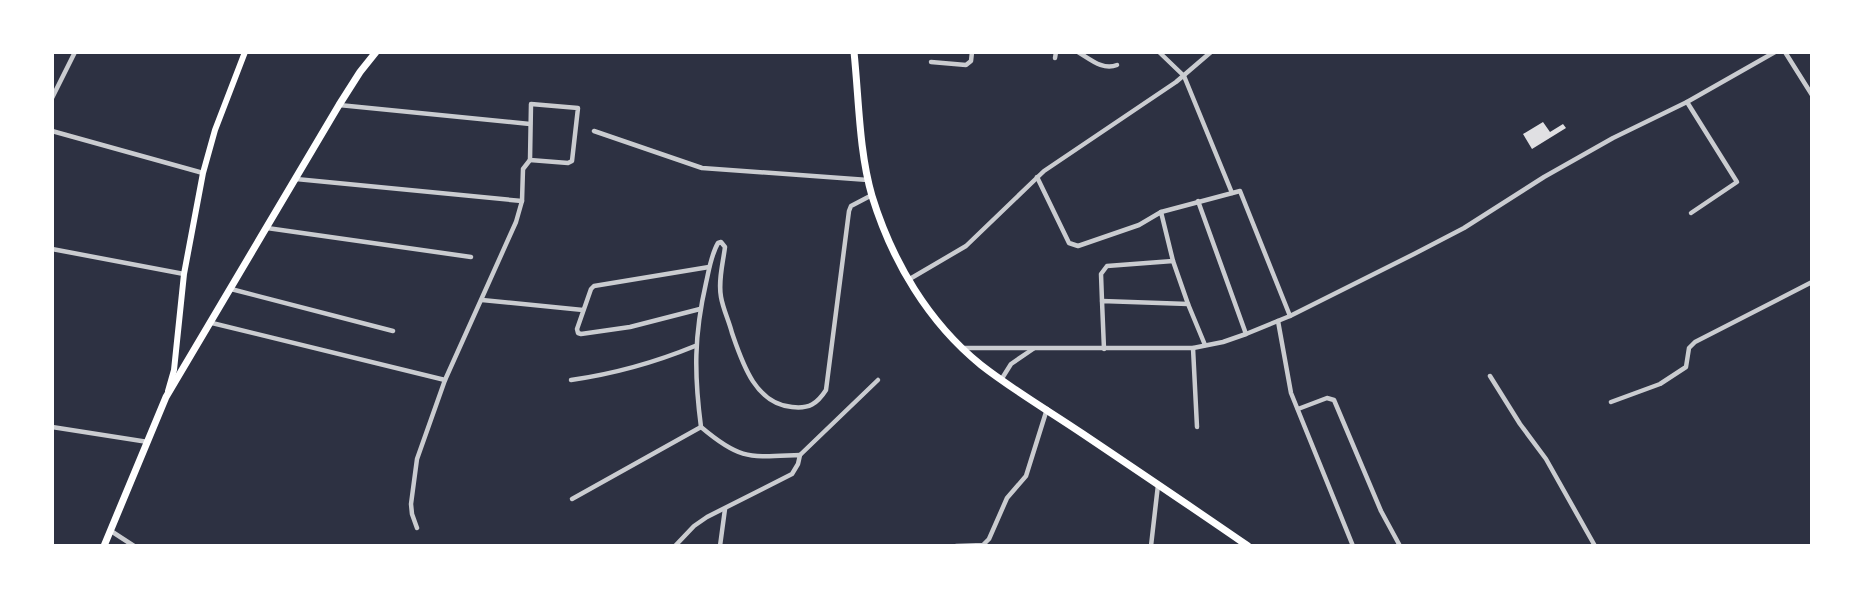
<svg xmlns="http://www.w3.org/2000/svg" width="1864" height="598" font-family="'Libre Baskerville',serif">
  <rect width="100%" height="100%" fill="#2d3142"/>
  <polygon fill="#e0e0e3" points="1543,122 1550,132 1563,124 1566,128 1532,149 1523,134"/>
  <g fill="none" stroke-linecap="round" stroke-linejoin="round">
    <g stroke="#caccd0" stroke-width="4.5">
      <path d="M1078 52C1090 59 1103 71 1117 65"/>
      <polyline points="1159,52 1184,76 1232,193"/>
      <polyline points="1785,52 1812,95"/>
      <polyline points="1055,58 1056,52"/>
      <polyline points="931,62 966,65 971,61 972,52"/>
      <polyline points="52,98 75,52"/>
      <polyline points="1687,102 1737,182 1691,213"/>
      <polygon points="531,104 578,108 572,161 568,163 530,160"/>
      <polyline points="339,105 530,124"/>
      <polyline points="52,131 203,173"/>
      <polyline points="594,131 702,168 868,180"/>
      <polyline points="1037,177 1069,243 1078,246 1139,225 1161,212 1173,261 1188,304"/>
      <polyline points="296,179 522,201"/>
      <polyline points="1198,201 1246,334"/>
      <polyline points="1161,212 1240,191 1290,316"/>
      <polyline points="267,228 471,257"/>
      <polyline points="52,249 184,274"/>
      <polyline points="908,280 966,246 1044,171 1176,82 1211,52"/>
      <polyline points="231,289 393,331"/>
      <polyline points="482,300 583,310"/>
      <polyline points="1102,301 1101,274 1107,266 1173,261"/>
      <polyline points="700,309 630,327 581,334 578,333 577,329 591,289 594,286 709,267"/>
      <polyline points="1278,321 1291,393 1353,546"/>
      <polyline points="212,323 445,380"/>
      <polyline points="962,348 1193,348 1223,342 1246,334 1290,316 1414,254 1464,228 1544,177 1613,138 1687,102 1775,52"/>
      <polyline points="1193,348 1197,427"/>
      <polyline points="1104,349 1102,301 1188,304 1205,345"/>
      <polyline points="1490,376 1520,424 1546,459 1595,546"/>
      <path d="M571 380C613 374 656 362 695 346"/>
      <polyline points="1001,380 1011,364 1033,349"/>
      <polyline points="1611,402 1660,384 1686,367 1689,348 1695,342 1812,282"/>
      <polyline points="1298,409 1327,398 1334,400 1381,511 1400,546"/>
      <polyline points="52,427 148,442"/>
      <polyline points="800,455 878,380"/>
      <polyline points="572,499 701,427"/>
      <polyline points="417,528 412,514 411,504 417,459 445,380 516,222 522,201 523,169 530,160"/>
      <polyline points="111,531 134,546"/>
      <path d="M675 546 694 526 707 517 792 474 798 464 800 455C750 457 741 461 701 427 694 374 694 335 706 283 709 270 711 255 718 243L721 242 725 247C723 263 718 281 721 297 723 309 729 321 732 333 742 362 755 404 792 407 809 409 817 404 826 390L849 211 851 206 872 195"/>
      <polyline points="720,546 725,509"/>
      <polyline points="956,546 983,545 989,539 1007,498 1026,476 1047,409"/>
      <polyline points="1151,546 1158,485"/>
    </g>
    <polyline stroke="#fff" stroke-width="6" points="168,391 174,370 184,274 203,173 215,130 245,52"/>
    <g stroke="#fff" stroke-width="7">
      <path d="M854 52C859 100 859 151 872 196 892 261 928 322 981 365 1013 390 1049 411 1083 434 1138 471 1193 508 1248 546"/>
      <polyline points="104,546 166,397 339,105 360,72 376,52"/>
    </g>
  </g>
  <rect width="1864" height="598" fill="none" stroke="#ffffff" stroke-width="108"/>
</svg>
